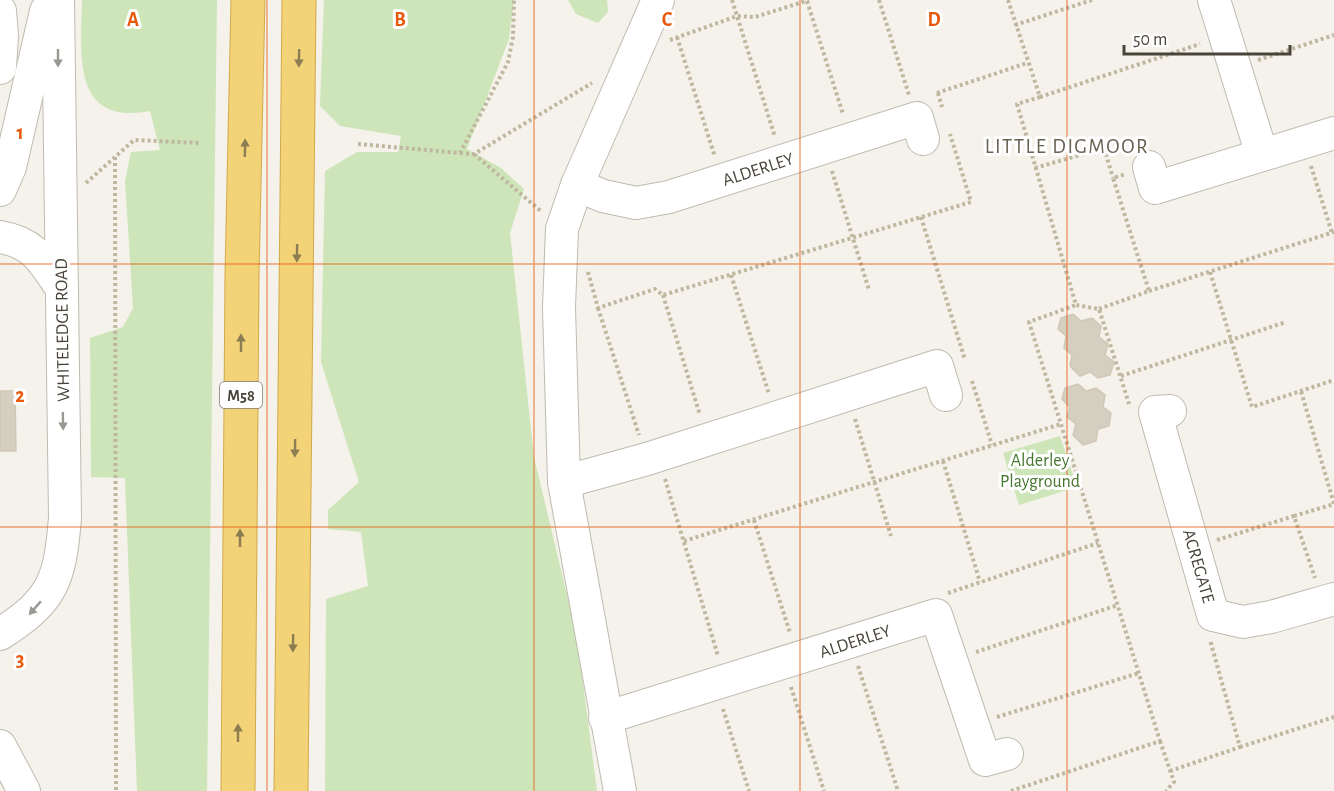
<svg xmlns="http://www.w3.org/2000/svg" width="1334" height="791" font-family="'Alegreya Sans',sans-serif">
  <rect width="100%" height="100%" fill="#f4f2eb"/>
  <g fill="#cde5b8">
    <path d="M82 0H217L207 791H137L125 478 91 477 90 338 123 327 133 308 125 181 131 152 160 150 150 111C71 126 81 53 82 0Z"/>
    <polygon points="324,0 514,0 509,39 467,149 501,168 524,189 510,233 534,457 577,637 597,791 325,791 326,599 368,586 361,532 328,529 328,510 359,482 321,362 325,171 357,152 398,152 401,136 340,126 320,106"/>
    <polygon points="568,0 607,0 608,12 598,23 576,14"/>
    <polygon points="1060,436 1077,487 1019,505 1003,453"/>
  </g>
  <g fill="#d5cfc2" stroke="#d0c7b5" stroke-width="1.5">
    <polygon points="1073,314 1081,321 1092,318 1101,326 1099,337 1108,344 1105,355 1114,362 1110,375 1098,378 1090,372 1080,376 1070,366 1072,355 1064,348 1066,336 1058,329 1061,318"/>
    <polygon points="1078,384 1086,391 1096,388 1105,395 1103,407 1111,413 1109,426 1098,429 1096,441 1083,445 1073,435 1076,424 1067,417 1070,407 1062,399 1065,388"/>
    <polygon points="0,391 15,391 16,451 0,451"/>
  </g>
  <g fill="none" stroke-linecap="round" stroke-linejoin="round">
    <defs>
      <g id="minor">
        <polyline points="1214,0 1262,155"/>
        <polyline points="0,11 2,36 0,68"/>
        <polyline points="1149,167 1155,188 1334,133"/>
        <polyline points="577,185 603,196 636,203 669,197 917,118 923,139"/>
        <polyline points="0,190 10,167 46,11"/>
        <path d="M0 237C35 243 43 261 62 289"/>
        <polyline points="1170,411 1155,412 1213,615 1243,622 1271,617 1334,599"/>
        <polyline points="564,482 647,459 937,366 946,395"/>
        <path d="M0 634C54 600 60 579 65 518L58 0"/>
        <polyline points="605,718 936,615 985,760 1007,754"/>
        <polyline points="0,746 24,791"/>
        <polyline points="620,791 564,482 559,307 562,229 577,185 658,0"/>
      </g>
      <g id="highway">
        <polyline points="238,791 242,275 248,0"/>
        <polyline points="291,791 299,0"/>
      </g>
    </defs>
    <use href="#minor" stroke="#bfbbae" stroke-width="34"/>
    <use href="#highway" stroke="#d2a948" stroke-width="35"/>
    <g stroke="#c0b7a1" stroke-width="4" stroke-dasharray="3 3" stroke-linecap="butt">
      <polyline points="732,0 775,137"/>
      <polyline points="879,0 909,95"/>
      <polyline points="1008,0 1040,97 1017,104 1076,305 1099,309 1129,404"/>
      <polyline points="807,1 843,114"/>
      <polyline points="1015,25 1092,0"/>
      <polyline points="677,37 715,157"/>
      <polyline points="670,40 737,16 755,17 809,0"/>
      <polyline points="1258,60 1334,35"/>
      <polyline points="937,93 1027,63"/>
      <polyline points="938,93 942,107"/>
      <polyline points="1040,97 1200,44"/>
      <polyline points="358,144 460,153 508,62 513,37 514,0"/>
      <polyline points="460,153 474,154 592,83"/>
      <polyline points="474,154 542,212"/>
      <polyline points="115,157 116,791"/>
      <polyline points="1311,166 1332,233"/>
      <polyline points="1035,168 1104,148 1113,178"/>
      <polyline points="832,171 869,290"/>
      <polyline points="86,183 134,140 201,143"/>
      <polyline points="921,217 965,360"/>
      <polyline points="588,272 598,308 655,289 663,295 971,202 950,134"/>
      <polyline points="1210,272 1252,407 1334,380"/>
      <polyline points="731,275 769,394"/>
      <polyline points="1149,291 1334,232"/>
      <polyline points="663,295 700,415"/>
      <polyline points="598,308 639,435"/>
      <polyline points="1099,309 1149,291 1113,178 1126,174"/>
      <polyline points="1121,376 1286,322"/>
      <polyline points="972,381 992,445"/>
      <polyline points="855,419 891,536"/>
      <polyline points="943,461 980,582"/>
      <polyline points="665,479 718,656"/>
      <polyline points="1294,516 1334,504 1301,391"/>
      <polyline points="754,520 790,633"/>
      <polyline points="1217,540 1294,516 1315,578"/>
      <polyline points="684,541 1061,424"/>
      <polyline points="948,593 1098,543"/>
      <polyline points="976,652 1118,605"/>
      <polyline points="858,666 898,791"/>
      <polyline points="791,687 824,791"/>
      <polyline points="723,709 749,791"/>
      <polyline points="997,717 1139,673"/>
      <polyline points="1160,741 1174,782 1166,791"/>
      <polyline points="1240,747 1334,717"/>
      <polyline points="1170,771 1240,747 1210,640"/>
      <polyline points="1011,791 1160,741 1029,322 1076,305"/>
    </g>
    <use href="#minor" stroke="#fff" stroke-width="32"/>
    <use href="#highway" stroke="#f3d378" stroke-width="33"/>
  </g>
  <defs><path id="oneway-solid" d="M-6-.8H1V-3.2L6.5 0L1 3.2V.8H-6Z" transform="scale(1.5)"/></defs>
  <g fill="#9a9893">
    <use href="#oneway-solid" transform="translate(58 58) rotate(90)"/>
    <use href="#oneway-solid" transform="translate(63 421) rotate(89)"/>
    <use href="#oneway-solid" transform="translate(35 608) rotate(131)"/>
  </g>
  <g fill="#8c7d53">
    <use href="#oneway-solid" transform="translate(299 58) rotate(91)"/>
    <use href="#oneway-solid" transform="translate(245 148) rotate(-89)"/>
    <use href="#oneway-solid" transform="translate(297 253) rotate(91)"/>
    <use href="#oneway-solid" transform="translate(241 343) rotate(-90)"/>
    <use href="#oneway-solid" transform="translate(295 448) rotate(91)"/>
    <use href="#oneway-solid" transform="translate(240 538) rotate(-90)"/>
    <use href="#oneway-solid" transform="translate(293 643) rotate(91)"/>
    <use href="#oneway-solid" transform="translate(238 733) rotate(-90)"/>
  </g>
  <path fill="none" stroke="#e8590c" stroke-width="1.5" stroke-opacity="0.55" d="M267 0V791M534 0V791M800 0V791M1067 0V791M0 264H1334M0 527H1334"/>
  <g text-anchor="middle" stroke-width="6" stroke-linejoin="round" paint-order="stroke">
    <rect fill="#fff" stroke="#7f7c75" stroke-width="1.5" x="220" y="382" width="42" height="26" rx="4.5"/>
    <g font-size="16" font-weight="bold" fill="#48443a">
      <text x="241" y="401">M58</text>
    </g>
    <g font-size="18" fill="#48443a" stroke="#fff">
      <text transform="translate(758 169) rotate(-18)" y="6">ALDERLEY</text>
      <text transform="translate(62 330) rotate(-91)" y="6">WHITELEDGE ROAD</text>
      <text transform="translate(1199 566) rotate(74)" y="6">ACREGATE</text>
      <text transform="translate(855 641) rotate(-18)" y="6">ALDERLEY</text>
    </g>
    <g font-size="18" fill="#467630" stroke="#fff">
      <text x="1040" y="466">Alderley<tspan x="1040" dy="21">Playground</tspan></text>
    </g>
    <g font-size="21" letter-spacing="1.5" fill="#6a6252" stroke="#fff">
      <text x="1067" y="153">LITTLE DIGMOOR</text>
    </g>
  </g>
  <g font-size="20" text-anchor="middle" font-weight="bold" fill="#e8590c" stroke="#fff" stroke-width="6" stroke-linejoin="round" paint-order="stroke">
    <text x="133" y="26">A</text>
    <text x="400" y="26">B</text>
    <text x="667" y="26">C</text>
    <text x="934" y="26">D</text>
    <text x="20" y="139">1</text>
    <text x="20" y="402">2</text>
    <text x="20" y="666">3</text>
  </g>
  <path d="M1124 45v9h166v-9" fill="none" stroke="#48443a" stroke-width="3"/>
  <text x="1133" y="45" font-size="18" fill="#48443a" stroke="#ffffff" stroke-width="4.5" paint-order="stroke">50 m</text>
</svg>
